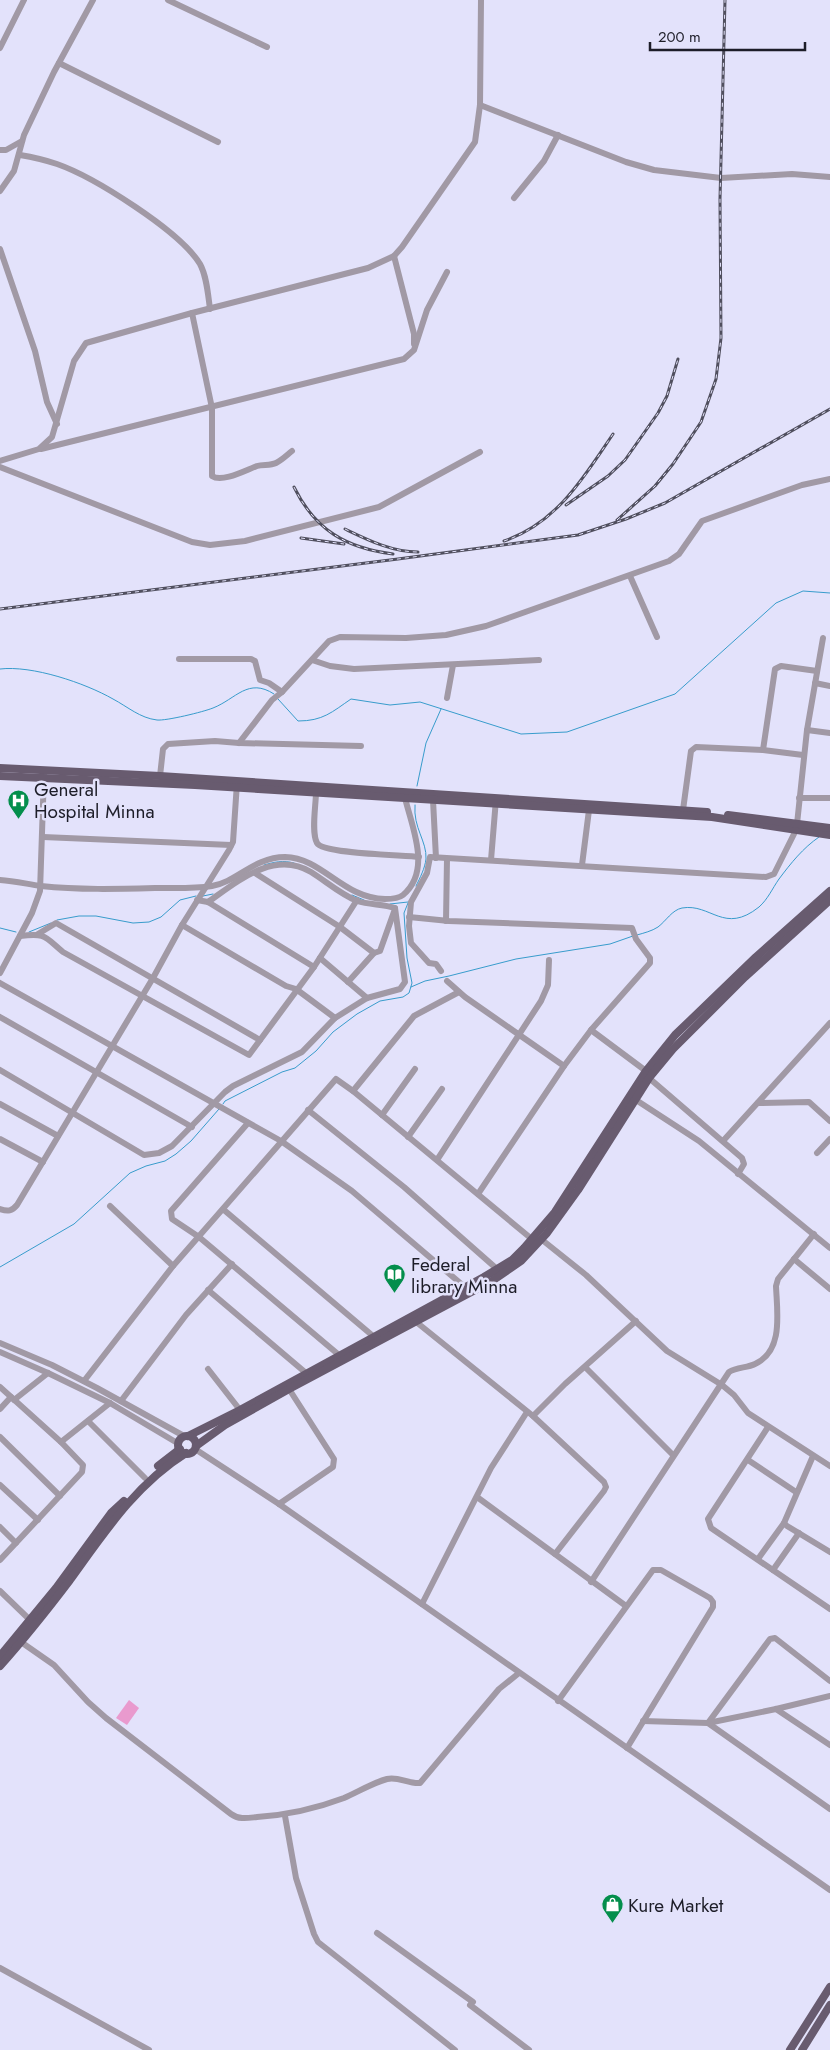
<svg xmlns="http://www.w3.org/2000/svg" width="830" height="2050" font-family="Jost,sans-serif">
  <rect width="100%" height="100%" fill="#e3e2fb"/>
  <polygon fill="#e99ace" points="129,1700 139,1708 127,1725 116,1718"/>
  <g fill="none" stroke-linecap="round" stroke-linejoin="round">
    <g stroke="#389ccc" stroke-width="1">
      <path d="M0 669C32 665 85 683 113 699 128 707 140 718 157 720 166 721 203 712 213 708 236 699 248 677 274 694"/>
      <path d="M278 699 298 721C323 721 332 712 351 699L390 705 420 702 521 734 567 732 675 694 776 603 803 591 830 593"/>
      <polyline points="417,786 426,743 441,709"/>
      <path d="M415 805C413 828 427 841 426 859 425 868 420 878 416 886"/>
      <path d="M264 865C274 862 283 860 294 863"/>
      <polyline points="352,895 364,900"/>
      <polyline points="203,896 213,894"/>
      <polyline points="390,904 408,902"/>
      <polyline points="57,920 79,916 96,916 133,923 149,922 161,917 180,900 196,896"/>
      <polyline points="0,928 16,932"/>
      <polyline points="29,932 51,923"/>
      <path d="M637 935C644 933 652 931 658 927 666 921 672 910 682 908 711 903 724 935 759 907 768 899 772 889 779 879 791 863 803 848 819 837"/>
      <polyline points="411,987 425,981 449,976 516,959 610,944 633,936"/>
      <polyline points="223,1104 225,1101 282,1072 295,1068 316,1051 333,1032 357,1014 380,1001 403,997 409,993 412,983 407,958 404,913 408,903"/>
      <polyline points="0,1267 74,1224 130,1173 146,1166 165,1161 176,1154 191,1141 219,1109"/>
    </g>
    <g stroke="#a199a5" stroke-width="6">
      <polyline points="168,0 267,47"/>
      <polyline points="0,48 24,0"/>
      <polyline points="59,63 218,142"/>
      <polyline points="480,105 626,162 654,170 721,178 792,174 830,177"/>
      <polyline points="0,150 6,150 22,141"/>
      <path d="M20 155C32 157 45 160 57 164 94 177 180 231 200 264 207 277 208 295 210 309"/>
      <polyline points="0,191 14,171 24,135 54,72 93,0"/>
      <polyline points="514,198 544,161 558,135"/>
      <polyline points="0,249 35,351 47,402 57,424"/>
      <polyline points="394,256 414,334 414,344"/>
      <path d="M192 313 212 408V476C222 483 246 470 257 466 263 464 270 466 276 463 282 460 287 455 292 451"/>
      <polyline points="41,449 404,359 414,350 427,310 447,272"/>
      <polyline points="0,461 39,449 52,437 74,361 86,343 192,313 368,268 394,256 402,247 475,142 480,105 481,0"/>
      <polyline points="0,467 192,542 210,545 245,541 379,507 480,452"/>
      <polyline points="630,576 657,637"/>
      <polyline points="179,659 251,659 255,661 260,680 269,683 282,692"/>
      <polyline points="312,660 330,666 354,669 539,660"/>
      <polyline points="815,683 830,686"/>
      <polyline points="447,698 453,665"/>
      <polyline points="807,730 830,733"/>
      <polyline points="239,743 272,700 282,692 329,641 340,637 406,638 446,635 486,626 669,561 679,554 702,521 802,485 830,479"/>
      <polyline points="763,750 775,669 781,666 817,671"/>
      <polyline points="160,776 163,749 168,744 215,741 239,743 361,746"/>
      <path d="M316 792C316 805 311 832 317 843 323 854 403 855 419 857"/>
      <polyline points="799,798 830,798"/>
      <polyline points="433,800 436,858"/>
      <polyline points="683,810 691,751 696,747 763,750 803,755"/>
      <polyline points="797,824 807,730 823,638"/>
      <polyline points="43,837 231,845"/>
      <polyline points="491,860 496,799"/>
      <polyline points="582,865 589,810"/>
      <polyline points="255,873 340,927 374,953"/>
      <path d="M0 880C14 881 27 884 41 886 79 890 117 889 155 888 174 888 193 889 212 886 237 882 254 857 285 857 323 858 342 898 385 899 391 899 398 899 403 895 432 871 412 827 405 798"/>
      <polyline points="197,900 208,902 314,967"/>
      <path d="M208 902C238 881 274 850 311 872 327 882 340 894 357 901 370 905 383 904 395 908"/>
      <polyline points="409,917 449,921 632,928 636,939 650,958 650,963 591,1030 564,1066 478,1194"/>
      <polyline points="446,921 447,859"/>
      <polyline points="182,925 286,986 296,989 335,1018"/>
      <polyline points="38,934 56,923 260,1040"/>
      <path d="M20 936C46 933 44 936 63 952L249 1055 314 967 357 900"/>
      <polyline points="320,958 367,998"/>
      <polyline points="441,971 436,964 429,963 411,943 409,926 411,902 427,873 430,857 766,877 774,874 796,830"/>
      <polyline points="0,973 32,913 40,891 44,774"/>
      <polyline points="447,981 465,997 564,1066"/>
      <polyline points="348,982 374,953 380,951 395,909"/>
      <polyline points="0,983 281,1141 352,1191 466,1288"/>
      <polyline points="0,1017 192,1127"/>
      <polyline points="591,1030 646,1071"/>
      <polyline points="0,1070 144,1155 159,1153 172,1146 225,1092 233,1086 302,1052 335,1018 367,998 400,989 405,982 395,908"/>
      <polyline points="649,1078 742,1158 744,1164 738,1174"/>
      <polyline points="353,1091 414,1016 459,992"/>
      <polyline points="636,1100 699,1141 830,1248"/>
      <polyline points="758,1103 809,1102 830,1121"/>
      <polyline points="0,1104 58,1136"/>
      <polyline points="308,1110 404,1187 497,1269"/>
      <polyline points="382,1115 415,1069"/>
      <polyline points="248,1123 171,1211 172,1219 199,1237 339,1355"/>
      <polyline points="408,1137 442,1089"/>
      <polyline points="0,1139 43,1162"/>
      <polyline points="723,1141 830,1023"/>
      <polyline points="817,1153 830,1139"/>
      <polyline points="437,1160 541,1001 548,985 549,960"/>
      <polyline points="110,1206 173,1266"/>
      <path d="M0 1209C8 1212 12 1211 17 1205L153 978 182 925 229 850 233 842 237 783"/>
      <polyline points="224,1210 373,1336"/>
      <polyline points="541,1239 586,1275 667,1351 722,1385 734,1395 748,1413 830,1466"/>
      <polyline points="794,1259 830,1289"/>
      <polyline points="208,1290 306,1373"/>
      <polyline points="415,1321 533,1416 604,1482 606,1487 604,1491 555,1554"/>
      <polyline points="0,1343 52,1365 97,1388 184,1436"/>
      <polyline points="0,1352 48,1373 110,1403 179,1444"/>
      <polyline points="586,1368 673,1455"/>
      <polyline points="208,1369 240,1410"/>
      <polyline points="84,1381 173,1266 336,1079 353,1091 533,1240"/>
      <polyline points="0,1387 61,1442 83,1465 82,1472 0,1560"/>
      <polyline points="14,1400 48,1373"/>
      <polyline points="121,1401 186,1315 232,1264"/>
      <polyline points="0,1409 11,1397"/>
      <polyline points="533,1416 565,1384 636,1321"/>
      <polyline points="88,1421 145,1478"/>
      <polyline points="768,1427 708,1519 711,1528 830,1609"/>
      <polyline points="0,1437 60,1496"/>
      <polyline points="61,1442 110,1403"/>
      <polyline points="195,1449 279,1504 830,1890"/>
      <polyline points="813,1456 784,1523 787,1526 830,1552"/>
      <polyline points="748,1460 796,1492"/>
      <polyline points="0,1485 38,1520"/>
      <polyline points="477,1497 626,1606"/>
      <polyline points="279,1504 333,1467 334,1459 289,1389"/>
      <polyline points="0,1527 16,1543"/>
      <polyline points="758,1559 784,1523"/>
      <polyline points="773,1570 799,1533"/>
      <path d="M591 1582 729 1372C737 1367 747 1368 755 1364 784 1351 777 1312 776 1286L778 1279 814 1234"/>
      <polyline points="0,1591 30,1620"/>
      <polyline points="422,1604 491,1468 527,1412"/>
      <path d="M21 1642 54 1665 88 1702 106 1718 231 1814C239 1820 248 1818 257 1817 287 1815 315 1809 344 1798 358 1792 372 1783 387 1779 398 1776 408 1784 420 1783L499 1689 519 1673"/>
      <polyline points="830,1681 775,1638 770,1639 708,1723 830,1809"/>
      <polyline points="558,1701 653,1570 661,1570 710,1598 713,1602 713,1607 627,1748"/>
      <polyline points="776,1709 830,1745"/>
      <polyline points="643,1721 708,1723 776,1709 830,1696"/>
      <polyline points="285,1816 296,1878 314,1934 318,1942 455,2050"/>
      <polyline points="377,1933 473,2002"/>
      <polyline points="0,1968 149,2050"/>
      <polyline points="470,2005 529,2050"/>
    </g>
    <g stroke="#685b6f" stroke-width="8">
      <polyline points="0,768 160,776 707,812"/>
      <polyline points="0,776 195,785 712,817 830,835"/>
      <polyline points="728,815 830,828"/>
      <polyline points="188,1436 240,1410 484,1277 512,1260 524,1248 555,1212 646,1071 675,1035 756,957 830,891"/>
      <circle cx="187" cy="1445" r="9"/>
      <polyline points="196,1446 225,1425 289,1389 492,1281 521,1261 547,1233 578,1190 649,1078 673,1049 745,977 830,900"/>
      <polyline points="158,1466 180,1449"/>
      <polyline points="0,1656 56,1588 111,1513 124,1501"/>
      <path d="M0 1666C25 1638 48 1609 70 1580 104 1533 136 1484 186 1453"/>
      <polyline points="790,2050 830,1987"/>
      <polyline points="802,2050 830,2005"/>
    </g>
    <defs>
      <g id="rail">
        <path d="M294 487C315 530 346 548 393 554"/>
        <polyline points="566,505 608,476 625,460 658,413 667,396 678,359"/>
        <polyline points="617,520 655,486 673,464 701,422 716,379 721,338 720,199 725,0"/>
        <path d="M345 529C368 540 392 552 418 552"/>
        <polyline points="301,538 344,544"/>
        <path d="M504 541C557 523 584 477 613 434"/>
        <polyline points="0,609 398,559 578,535 626,519 665,503 830,409"/>
      </g>
    </defs>
    <use href="#rail" stroke="#504f5e" stroke-width="3"/>
    <use href="#rail" stroke="#e3e2fb" stroke-width="1" stroke-dasharray="4" stroke-linecap="butt"/>
  </g>
  <defs>
    <symbol id="hospital-pin" viewBox="-11 -11 22 30"><path d="M0 17L-7.5 6A9.5 9.5 0 1 1 7.5 6Z" fill="#048e4c" stroke="#e3e2fb"/><path d="M-5-5h3v3.5h4V-5h3V5h-3V1.5h-4V5h-3Z" fill="#fff"/></symbol>
    <symbol id="library-pin" viewBox="-11 -11 22 30"><path d="M0 17L-7.5 6A9.5 9.5 0 1 1 7.5 6Z" fill="#048e4c" stroke="#e3e2fb"/><path d="M-6-4Q-3-5.5-.7-3.5V5Q-3 3-6 4ZM6-4Q3-5.5 .7-3.5V5Q3 3 6 4Z" fill="#fff"/></symbol>
    <symbol id="shop-pin" viewBox="-11 -11 22 30"><path d="M0 17L-7.5 6A9.5 9.5 0 1 1 7.5 6Z" fill="#048e4c" stroke="#e3e2fb"/><path d="M-5-2.5h2.3a2.7 3.5 0 0 1 5.4 0H5L5.5 6h-11ZM-1.5-2.5h3a1.5 2.3 0 0 0-3 0Z" fill="#fff"/></symbol>
  </defs>
  <g fill-rule="evenodd">
    <use href="#hospital-pin" x="6" y="788" width="25" height="34"/>
    <use href="#library-pin" x="382" y="1262" width="25" height="34"/>
    <use href="#shop-pin" x="600" y="1892" width="25" height="34"/>
  </g>
  <g text-anchor="middle" stroke-width="5" stroke-linejoin="round" paint-order="stroke">
    <g font-size="19" fill="#1d1d28" stroke="#e3e2fb" text-anchor="start">
      <text x="34" y="796">General<tspan x="34" dy="22">Hospital Minna</tspan></text>
      <text x="411" y="1271">Federal<tspan x="411" dy="22">library Minna</tspan></text>
      <text x="628" y="1912">Kure Market</text>
    </g>
  </g>
  <path d="M650 42v8h155v-8" fill="none" stroke="#1d1d28" stroke-width="2.5"/>
  <text x="658" y="42" font-size="15" fill="#1d1d28" stroke="#e3e2fb" stroke-width="4" paint-order="stroke">200 m</text>
</svg>
